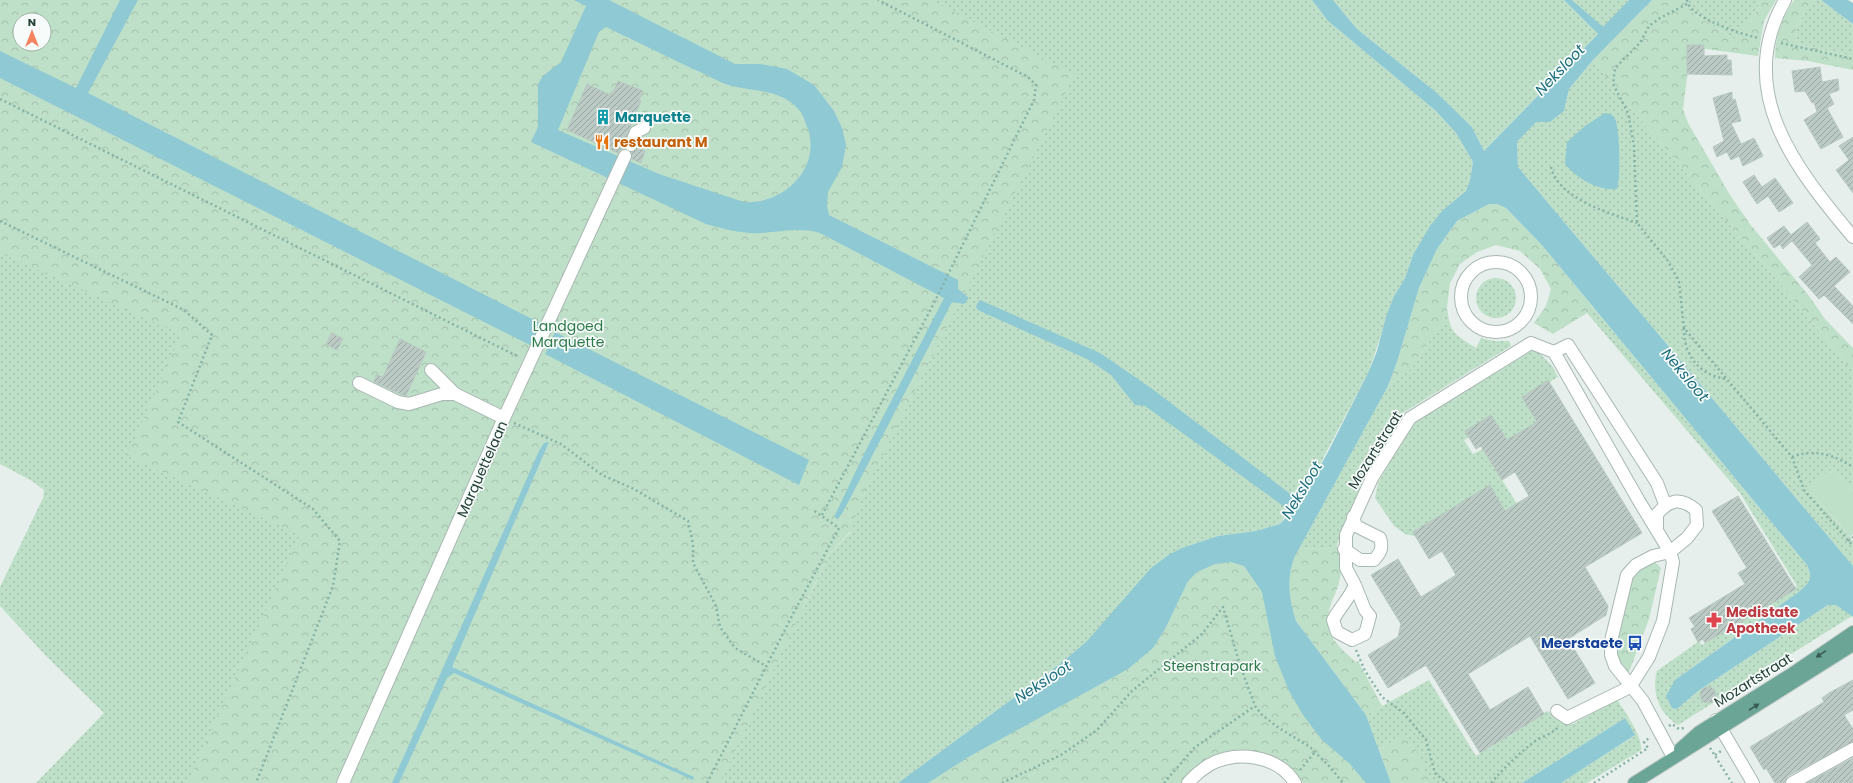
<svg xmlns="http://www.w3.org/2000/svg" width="1853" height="783" font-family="Poppins,sans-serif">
  <defs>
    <pattern id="grass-dots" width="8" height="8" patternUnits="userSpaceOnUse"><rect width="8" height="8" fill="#bfe0c8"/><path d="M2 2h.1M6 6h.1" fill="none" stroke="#a4c1ad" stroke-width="1.8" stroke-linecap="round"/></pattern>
    <pattern id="forest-crowns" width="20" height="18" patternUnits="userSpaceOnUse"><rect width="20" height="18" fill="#bfe0c8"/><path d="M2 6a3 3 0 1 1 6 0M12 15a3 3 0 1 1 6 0" fill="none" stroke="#a4c1ad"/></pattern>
    <pattern id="building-hatch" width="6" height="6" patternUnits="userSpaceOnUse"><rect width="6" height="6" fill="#bbcac4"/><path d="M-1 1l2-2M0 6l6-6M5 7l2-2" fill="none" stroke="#98a6a0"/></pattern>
  </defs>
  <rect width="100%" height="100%" fill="#e6efeb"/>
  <g fill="url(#grass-dots)">
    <polygon points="895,0 1312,0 1328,21 1436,111 1456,133 1473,162 1470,180 1466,191 1443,210 1413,255 1405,278 1394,296 1369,371 1308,487 1299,495 1280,524 1256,531 1218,536 1182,548 1087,641 1061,663 898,783 725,783 721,781 723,756 807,601 829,554 851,532 845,524 952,301 969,298 958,289"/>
    <polygon points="1333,0 1564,0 1598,34 1484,151 1472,127 1437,93 1357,29"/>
    <polygon points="1572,0 1629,0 1603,28"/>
    <polygon points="1685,0 1761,0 1755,15 1734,39 1687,9"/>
    <polygon points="1812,0 1821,0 1853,24 1853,56 1797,44 1796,28"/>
    <polygon points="1593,60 1629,106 1783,287 1853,372 1853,491 1833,468 1809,489 1853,541 1853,566 1518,167 1517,142 1536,122 1550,122 1564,111 1569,89"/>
    <polygon points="0,239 204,328 321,527 208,783 36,783 104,713 46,656 0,606 0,587 43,498 44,490 32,481 0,464"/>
    <circle cx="1496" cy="298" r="20"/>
    <path d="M1447 307C1450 333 1454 334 1476 348L1481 338 1494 341H1509L1511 346 1401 414 1346 520 1337 545 1324 549 1299 548 1388 386 1411 369 1443 321Z"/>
    <path d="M1593 307 1807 565C1813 579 1810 581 1800 591L1675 680 1677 709 1698 691 1828 605H1836L1852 616 1678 725C1659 714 1651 692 1657 671L1699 641 1702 645 1797 586 1740 493 1587 313Z"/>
    <polygon points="1536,349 1552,366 1558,377 1525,397 1543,425 1506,448 1480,432 1464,440 1473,454 1483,449 1535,533 1427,528 1414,536 1405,534 1394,526 1375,498 1378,483 1406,434 1416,422 1417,419 1502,366"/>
    <path d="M1429 680 1476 756 1539 717 1538 715 1548 711C1556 719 1561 724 1573 724L1615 700 1618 701C1625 712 1643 737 1641 750L1587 783H1561L1634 736 1625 718 1522 783H1431L1398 738 1379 750 1366 715Z"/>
  </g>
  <g fill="url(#forest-crowns)" fill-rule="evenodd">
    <path d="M0 0H931L1075 74 864 492 851 531 829 554 721 781 725 783H187L300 535 127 456 181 334 0 253ZM20 20H44V44H20Z"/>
    <polygon points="1652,0 1685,0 1687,9 1734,39 1755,15 1761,0 1776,0 1764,21 1758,56 1691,47 1683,109 1688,123 1730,195 1750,224 1809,296 1825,319 1853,348 1853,372 1783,287 1629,106 1593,60"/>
    <path d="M1794 0H1812L1796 28 1797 44 1853 56V70L1808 61 1775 58C1775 36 1782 18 1794 0Z"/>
    <polygon points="1489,204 1497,204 1506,208 1541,244 1593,307 1587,313 1553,334 1534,323 1546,306 1551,289 1540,269 1520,251 1496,245 1477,252 1460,264 1450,283 1447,307 1443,321 1411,369 1388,386 1397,362 1419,288 1437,249 1457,221"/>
    <path d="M1337 545C1336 550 1340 554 1341 559 1342 566 1341 572 1340 578 1339 586 1336 592 1333 598 1321 631 1332 641 1356 662L1358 661 1382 706 1366 715 1296 621C1288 597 1285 571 1299 548L1324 549Z"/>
    <path d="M1270 550 1281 605 1377 783H1303C1291 763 1271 758 1250 752L1184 783H910L1113 650 1172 569Z"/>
    <path d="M1655 562 1661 568 1649 619 1629 672C1606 660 1619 627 1624 607 1626 599 1628 588 1631 580 1636 570 1645 565 1655 562Z"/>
    <path d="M1402 737C1426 752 1418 765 1431 783H1391L1379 750 1398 738Z"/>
  </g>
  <polygon fill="#bfe0c8" points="1833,468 1853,491 1853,534 1850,537 1809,489"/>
  <g fill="#8ec9d4" fill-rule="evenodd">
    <polygon points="120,0 138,0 88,93 542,324 532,346 0,78 0,51 76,88"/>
    <path d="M574 0H609L735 64H760L787 69 814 85 834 111 842 128 846 145 842 167 828 192 827 206 829 215 958 280V289L969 298 964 304 952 302 843 512 838 519 834 517 836 513 864 454 944 298 820 233C800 227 781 232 761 233 742 234 724 229 706 224L531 142 538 127V84L543 76 561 62 586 6ZM606 27C635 41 664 55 693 69 706 74 719 83 732 86 756 92 781 89 799 110 804 115 805 123 808 129 821 169 783 205 744 202L659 174 558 130 599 32Z"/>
    <path d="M1312 0H1333L1357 29 1437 93 1472 127 1484 151 1598 34 1564 0H1572L1603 27 1629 0H1652L1593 60 1569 89 1564 111 1550 122H1536L1517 142 1518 167 1853 566V617L1836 605H1828L1698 691 1677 709 1672 708 1666 696 1675 680 1800 591C1810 581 1813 579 1807 565L1541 244 1506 208 1497 204H1489L1457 221 1437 249 1419 288 1397 362 1388 386 1295 556C1286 577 1289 600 1296 621L1366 715 1391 783H1366L1349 763 1322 740 1303 715 1289 691 1275 656 1262 592 1244 566 1231 562 1215 564 1197 572 1188 581 1165 629 1153 648 1128 669 970 756 928 783H898L1061 663 1087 641 1151 568 1170 554 1182 548 1218 536 1256 531 1280 524 1288 515 1286 508 1145 406 1135 405 1111 375 1087 359 980 311 977 309 976 306 980 300 1100 353 1151 388 1289 493 1299 495 1308 487 1328 452 1369 371 1377 351 1386 317 1394 296 1405 278 1413 255 1430 226 1443 210 1466 191 1470 180 1473 162 1456 133 1436 111 1328 21Z"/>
    <polygon points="1821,0 1848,0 1853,3 1853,24"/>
    <path d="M1605 113C1609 114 1613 114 1615 119 1620 129 1621 178 1617 189 1597 191 1577 178 1565 164L1567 142 1585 126Z"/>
    <polygon points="555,332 809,460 799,485 545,354"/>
    <polygon points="549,442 452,667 694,777 693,780 454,673 447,678 399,783 392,783 539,451 544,443"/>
    <polygon points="1625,718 1635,735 1561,783 1522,783"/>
  </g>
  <g fill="url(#building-hatch)" stroke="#b8c9c2">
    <polygon points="1687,45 1704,45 1704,56 1727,55 1727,60 1731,60 1732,75 1687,74"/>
    <polygon points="1820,67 1822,82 1838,79 1839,90 1829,94 1834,104 1827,108 1843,137 1821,149 1804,120 1817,112 1814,102 1812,103 1805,91 1795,92 1792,71"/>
    <polygon points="618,81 643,91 639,100 641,101 624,142 625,149 618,153 567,130 587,84 610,95 611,92 613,92"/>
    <polygon points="1732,92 1732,100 1735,99 1741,121 1731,123 1741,144 1754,138 1763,156 1743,166 1739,156 1731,160 1727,152 1717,157 1713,147 1724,141 1713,98"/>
    <polygon points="1853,137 1853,193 1836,170 1849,160 1839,146"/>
    <polygon points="638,148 645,151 641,163 632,159 631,152"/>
    <polygon points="1754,175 1762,187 1775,178 1793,203 1779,212 1768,196 1757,204 1743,182"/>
    <polygon points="1807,222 1820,239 1815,243 1830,262 1836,257 1850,272 1834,286 1853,306 1853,324 1824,295 1819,299 1799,277 1812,265 1792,241 1783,249 1780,244 1774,248 1767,238 1784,226 1791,235"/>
    <polygon points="332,333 343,339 337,350 326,344"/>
    <polygon points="400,339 426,352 406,396 374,382 376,375 383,377"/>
    <polygon points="1548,380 1642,533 1585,567 1608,606 1606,615 1568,639 1595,683 1568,699 1530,636 1468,674 1490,710 1528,687 1544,714 1480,753 1426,665 1388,688 1368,655 1398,637 1401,624 1371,575 1398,559 1421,597 1456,575 1442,551 1429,559 1413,532 1490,485 1505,511 1529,496 1515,472 1502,480 1481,446 1476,449 1465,431 1491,415 1507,440 1537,422 1522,397"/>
    <polygon points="1738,496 1796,589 1705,643 1703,639 1698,642 1691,629 1695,627 1689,618 1745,584 1738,573 1747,568 1712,511"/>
    <polygon points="1853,680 1853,710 1844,715 1853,729 1853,742 1788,776 1785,783 1775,783 1766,768 1764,770 1750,747 1824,702 1822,698 1829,693"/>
    <circle cx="1708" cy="695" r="8"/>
    <polygon points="1853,758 1853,783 1807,783"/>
  </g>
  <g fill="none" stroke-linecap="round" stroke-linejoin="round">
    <defs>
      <g id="minor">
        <path d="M1785 0C1733 91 1796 169 1853 237"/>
        <polyline points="631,145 636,132 644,128"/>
        <circle cx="1496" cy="297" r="35"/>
        <polyline points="1554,352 1568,345 1657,483 1665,504"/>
        <polyline points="431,370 455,394 504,418"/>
        <polyline points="359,383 398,402 409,404 442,394 455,394"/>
        <path d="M1657 529V514C1670 499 1681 497 1696 510L1697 525 1687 538 1670 552 1653 556 1636 565 1627 575 1611 641V655L1615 666 1643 701 1673 757"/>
        <path d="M1344 549 1360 560H1374C1381 552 1383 548 1380 538L1356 526 1353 517"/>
        <path d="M1355 585 1365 610 1370 616 1365 634 1352 640 1337 632 1333 620C1340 607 1349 599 1355 585L1346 568V535L1372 478 1410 418 1531 343 1554 352 1639 501 1670 552 1673 562 1663 621 1649 657 1630 687"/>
        <polyline points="1557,711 1567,718 1630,687"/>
        <polyline points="1716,720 1753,783"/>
        <polyline points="343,783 504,418 625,156"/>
        <path d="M1188 783C1194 776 1201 770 1209 765 1237 750 1278 755 1295 783"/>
        <polyline points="1792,783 1853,749"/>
      </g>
      <g id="major">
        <polyline points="1680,749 1699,732 1793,673 1853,632"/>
        <polyline points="1634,783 1853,645"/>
      </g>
    </defs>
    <use href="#minor" stroke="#a8b8b2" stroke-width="14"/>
    <use href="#major" stroke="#c2cac8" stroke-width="14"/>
    <g stroke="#86b3a5" stroke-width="2.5" stroke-dasharray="2 3" stroke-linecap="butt">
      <path d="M1687 0C1688 17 1743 35 1759 38"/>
      <polyline points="1687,4 1660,18 1649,26 1640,43 1615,68 1613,84 1628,113 1634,146 1637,223 1668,261 1679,282 1684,328 1792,457 1804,490 1853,546"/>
      <polyline points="1781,43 1853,59"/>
      <polyline points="0,99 519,357"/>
      <path d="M1551 167C1558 199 1610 213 1637 223"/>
      <polyline points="0,221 184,310 212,335 178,422 313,509 340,541 333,586 256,783"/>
      <path d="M1684 328C1683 355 1700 376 1727 379"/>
      <polyline points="514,423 561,444 602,475 634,489 688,521 693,544 693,563 716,606 720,627 735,648 766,666"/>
      <path d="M1792 457C1813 448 1835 455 1853 467"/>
      <polyline points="822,515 934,303 1034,100 1036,85 1028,77 878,0"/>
      <polyline points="1848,541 1853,537"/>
      <polyline points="1356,650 1365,671 1382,697 1404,713 1426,740 1435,773 1447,783"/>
      <polyline points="1741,689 1757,679 1761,678"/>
      <polyline points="1669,726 1672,724 1679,729 1684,728"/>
      <polyline points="1710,748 1732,783"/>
      <polyline points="1715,755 1721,751"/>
      <polyline points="1300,770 1315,752"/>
      <polyline points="707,783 794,612 839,528 813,510"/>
      <polyline points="1002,783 1061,755 1097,730 1132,691 1202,634 1223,607 1240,665 1255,706 1262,715 1279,728 1310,747 1330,767 1343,783"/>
      <polyline points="1164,783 1194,748 1255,706"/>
      <path d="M1491 783C1505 767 1518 754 1534 742 1542 736 1551 735 1558 727"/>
      <polyline points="1594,783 1648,748 1644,742 1649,738"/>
    </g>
    <use href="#minor" stroke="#fff" stroke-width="12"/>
    <use href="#major" stroke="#6aa596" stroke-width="12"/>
  </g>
  <defs><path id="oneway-solid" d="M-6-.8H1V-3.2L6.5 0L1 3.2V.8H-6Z"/></defs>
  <g fill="#365b51">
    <use href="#oneway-solid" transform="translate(1821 654) rotate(146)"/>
    <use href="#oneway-solid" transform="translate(1754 707) rotate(-32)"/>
  </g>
  <defs>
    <symbol id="building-bare" viewBox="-9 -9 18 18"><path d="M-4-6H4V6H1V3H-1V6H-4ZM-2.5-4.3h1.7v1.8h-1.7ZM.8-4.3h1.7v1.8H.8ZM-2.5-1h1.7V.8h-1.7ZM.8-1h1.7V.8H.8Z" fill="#0f9aa8" stroke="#f7fbf9" stroke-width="2.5" paint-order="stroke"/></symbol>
    <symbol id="restaurant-bare" viewBox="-9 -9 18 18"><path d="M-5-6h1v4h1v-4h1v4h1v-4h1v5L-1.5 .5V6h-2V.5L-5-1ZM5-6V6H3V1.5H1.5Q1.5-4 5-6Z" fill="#e8710a" stroke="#f7fbf9" stroke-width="2.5" paint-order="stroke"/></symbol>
    <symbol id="pharmacy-bare" viewBox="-9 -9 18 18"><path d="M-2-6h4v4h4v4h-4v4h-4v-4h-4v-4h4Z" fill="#e0444e" stroke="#f7fbf9" stroke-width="2.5" paint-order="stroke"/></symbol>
    <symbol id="bus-bare" viewBox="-9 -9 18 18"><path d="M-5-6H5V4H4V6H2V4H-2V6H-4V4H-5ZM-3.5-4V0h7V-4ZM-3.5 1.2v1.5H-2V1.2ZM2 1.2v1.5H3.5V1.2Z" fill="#1a4fb4" stroke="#f7fbf9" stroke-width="2.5" paint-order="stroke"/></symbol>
  </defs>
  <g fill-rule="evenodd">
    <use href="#building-bare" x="592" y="106" width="22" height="22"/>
    <use href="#restaurant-bare" x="591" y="131" width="22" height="22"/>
    <use href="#pharmacy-bare" x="1703" y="609" width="22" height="22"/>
    <use href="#bus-bare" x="1624" y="632" width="22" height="22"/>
  </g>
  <g text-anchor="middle" stroke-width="3.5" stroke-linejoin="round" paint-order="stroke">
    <g font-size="14" font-weight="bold" fill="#0d838f" stroke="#f7fbf9" text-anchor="start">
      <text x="615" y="122">Marquette</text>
    </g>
    <g font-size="14" font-weight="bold" fill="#c56008" stroke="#f7fbf9" text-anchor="start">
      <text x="614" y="147">restaurant M</text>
    </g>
    <g font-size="14" fill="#2d7a4b" stroke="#f7fbf9">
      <text x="568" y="331">Landgoed<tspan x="568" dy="16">Marquette</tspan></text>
      <text x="1212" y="671">Steenstrapark</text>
    </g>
    <g font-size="14" fill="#24423a" stroke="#f7fbf9">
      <text transform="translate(1375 450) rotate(-58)" y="5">Mozartstraat</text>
      <text transform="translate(482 469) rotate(-66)" y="5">Marquettelaan</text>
      <text transform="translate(1753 680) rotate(-32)" y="5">Mozartstraat</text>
    </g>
    <g font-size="14" font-weight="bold" fill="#be3a42" stroke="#f7fbf9" text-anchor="start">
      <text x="1726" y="617">Medistate<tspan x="1726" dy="16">Apotheek</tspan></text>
    </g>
    <g font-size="14" font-weight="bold" fill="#164399" stroke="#f7fbf9" text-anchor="end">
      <text x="1623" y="648">Meerstaete</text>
    </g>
    <g font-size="15" font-style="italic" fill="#1c6f80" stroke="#f7fbf9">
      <text transform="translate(1560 70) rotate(-46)" y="5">Neksloot</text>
      <text transform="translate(1685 375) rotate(50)" y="5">Neksloot</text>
      <text transform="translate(1302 490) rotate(-59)" y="5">Neksloot</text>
      <text transform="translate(1043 682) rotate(-33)" y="5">Neksloot</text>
    </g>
  </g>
  <g transform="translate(32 32)"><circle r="19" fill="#f7fbf9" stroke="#a3b1ad"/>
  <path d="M0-3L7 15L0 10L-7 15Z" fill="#f4845f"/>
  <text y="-6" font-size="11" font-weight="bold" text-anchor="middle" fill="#24423a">N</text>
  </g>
</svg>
